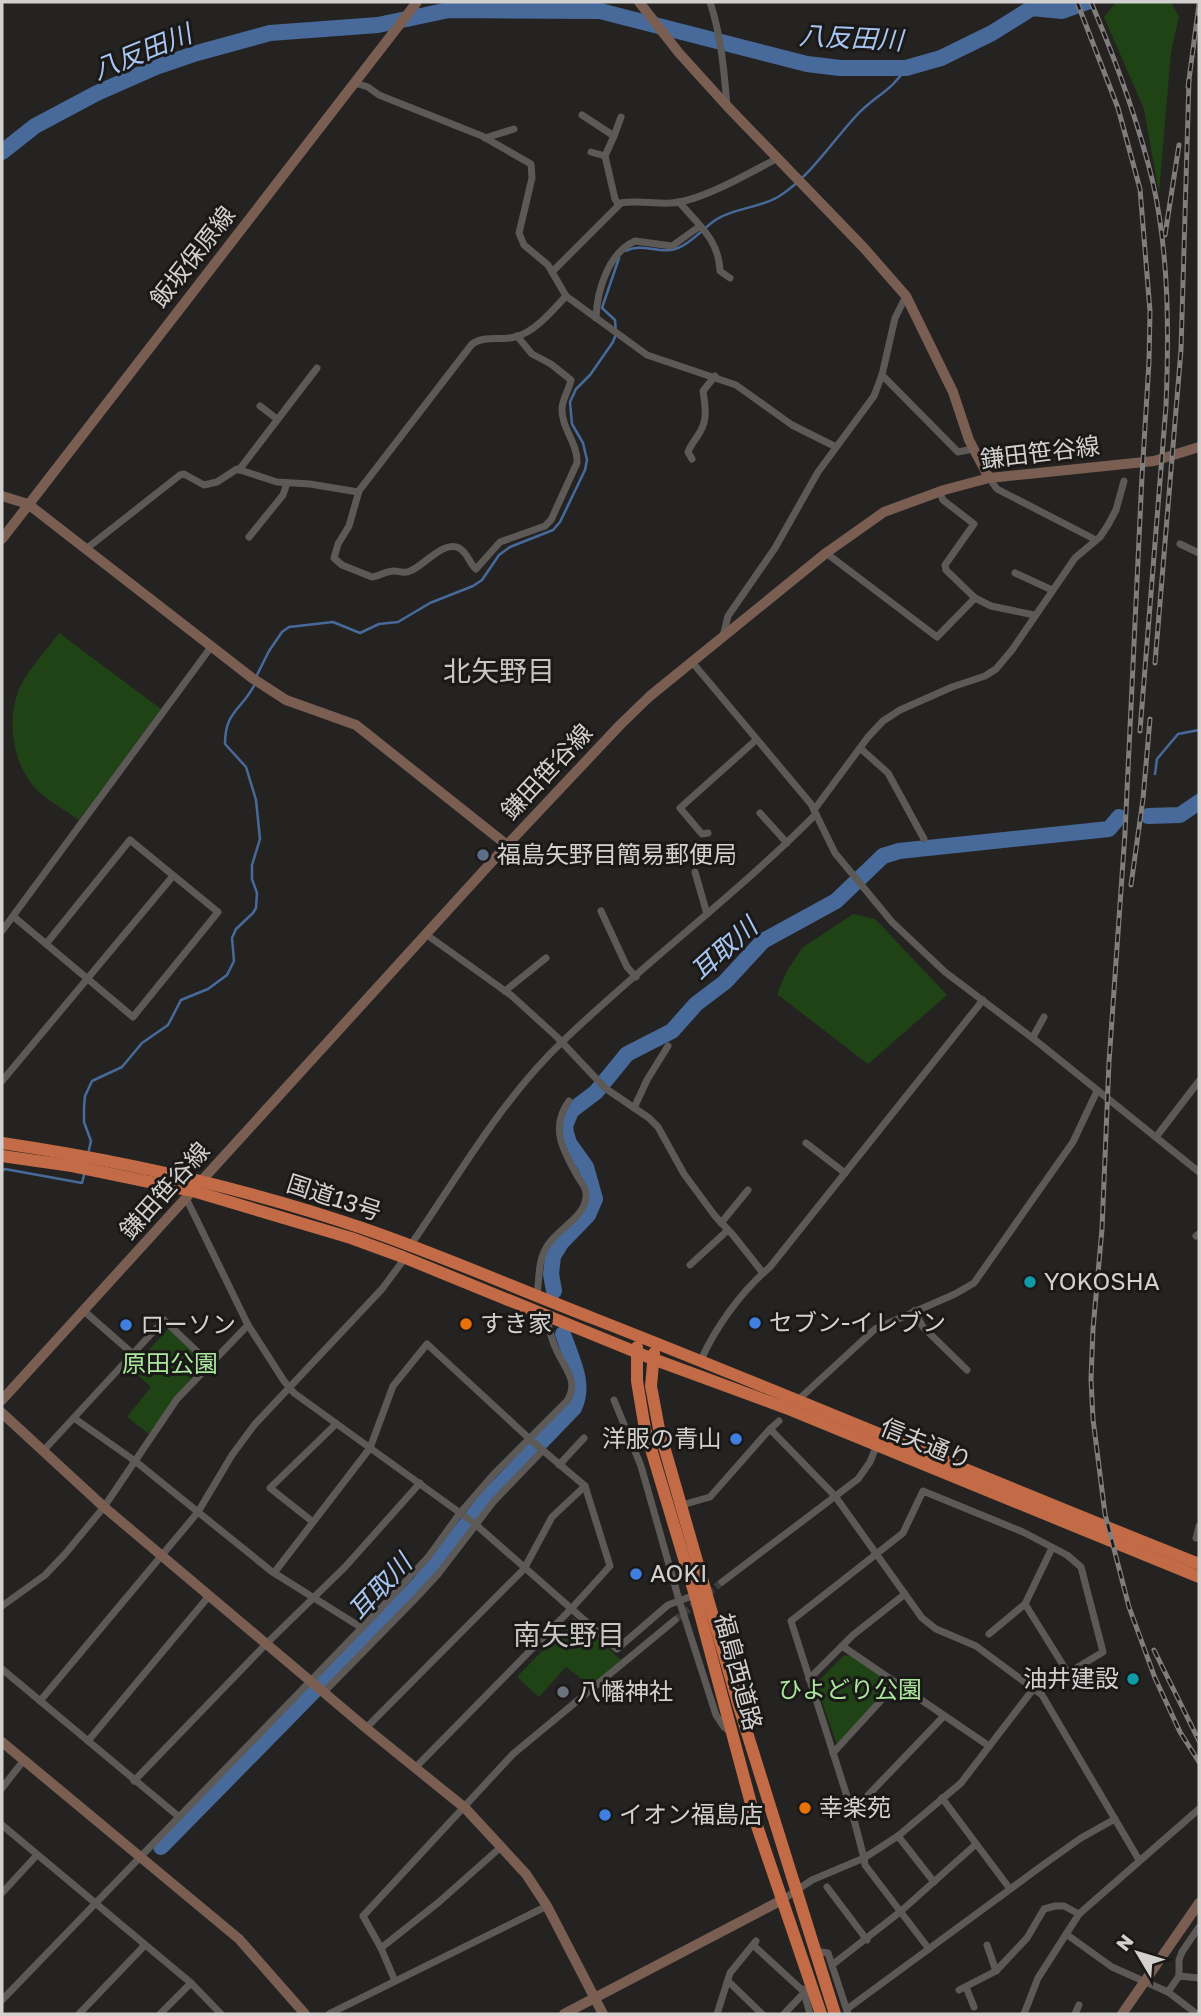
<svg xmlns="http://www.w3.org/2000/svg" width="1201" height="2016" font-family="'Golos Text','Noto Sans JP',sans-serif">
  <rect width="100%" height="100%" fill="#252321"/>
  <g fill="#1f4315">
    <polygon points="1116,2 1171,2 1179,17 1171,52 1159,193 1144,109 1104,17"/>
    <path d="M59 633 161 709 79 820C65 810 47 800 35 788 11 761 5 713 23 681 33 665 47 649 59 633Z"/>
    <polygon points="853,914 875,919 947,995 868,1064 777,994 787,971 802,948"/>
    <polygon points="169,1328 207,1363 175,1398 149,1434 127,1417 151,1387 131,1369"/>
    <polygon points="574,1618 621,1660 591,1686 566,1667 539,1697 517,1677"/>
    <polygon points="851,1655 894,1684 837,1745 816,1684 843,1656"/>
  </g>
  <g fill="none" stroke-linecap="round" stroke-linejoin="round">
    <g stroke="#476a9b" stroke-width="2.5">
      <path d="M626 251C642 242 661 255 678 248 693 242 704 227 717 219 735 208 759 208 778 197 810 177 831 143 856 116 874 96 891 92 906 68"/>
      <polyline points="256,677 269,651 282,632 289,627 333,622 360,633 379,624 398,622 430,603 473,586 482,580 499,555 510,547 553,530 560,522 585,470 587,460 583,443 572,424 570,402 576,389 590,375 613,342 616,334 615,320 602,308 619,258"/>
      <polyline points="1155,774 1157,759 1178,734 1199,730"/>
      <path d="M88 1154 91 1141 84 1122V1107L85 1096 92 1081 122 1067 142 1043 168 1025 181 1000 208 989 227 975 234 961 232 938 236 929 253 913 256 908 257 893 252 879V865L260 839 256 800 246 767 225 744C225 711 241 711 255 684"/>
      <polyline points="2,1171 5,1169 82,1183 85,1171"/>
    </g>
    <g stroke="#476a9b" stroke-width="16">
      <polyline points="2,152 35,126 97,93 156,67 197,53 270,33 378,25 449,10 600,11 807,64 840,68 906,68 941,58 992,33 1032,8 1062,11 1087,2"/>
      <polyline points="1148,816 1180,815 1199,802"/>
      <polyline points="554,1291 551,1274 553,1256 561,1243 588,1215 595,1199 586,1167 569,1143 566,1133 565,1126 571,1111 596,1092 627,1054 672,1031 696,1004 725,982 763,941 836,901 883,856 899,851 1109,829 1119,817"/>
      <path d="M161 1847 420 1583 488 1497 574 1408C586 1384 571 1358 563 1334"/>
    </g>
    <polyline stroke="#3f3d3b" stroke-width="7" stroke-dasharray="7 3.5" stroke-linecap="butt" points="675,1620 722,1582"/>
    <g stroke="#5c5957" stroke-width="7">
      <path d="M710 2C721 35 724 70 727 105"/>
      <polyline points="355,83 368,87 379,95 482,136 531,164 532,178 519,233 524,245 548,265 566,296 647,355 736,385 792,425 836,447"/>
      <polyline points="582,115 614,136 605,156 615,199 618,204"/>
      <polyline points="614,136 621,117"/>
      <polyline points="485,138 514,129"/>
      <polyline points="591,152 605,156"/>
      <path d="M679 202C699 225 719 240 720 271L730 278"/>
      <path d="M552 272 621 203C637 200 654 204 671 203 700 202 751 172 778 158"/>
      <path d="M596 318C597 291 608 253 635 241L672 246 700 226"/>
      <polyline points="882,375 958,452 973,449"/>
      <polyline points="260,406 277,419"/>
      <path d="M692 459 688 452C691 444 696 439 700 432 708 419 705 405 703 391L715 376"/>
      <polyline points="239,470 317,368"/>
      <polyline points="989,478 997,489 1096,540"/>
      <path d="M359 491 349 526 338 544 334 558 342 565 372 577C380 576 386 571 394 571 399 571 405 574 410 571 424 566 443 540 459 548 468 553 469 563 476 569L500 542 545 526 551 520 577 463C578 443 561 428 562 408 563 397 569 390 571 380L551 364 532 354 517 336"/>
      <polyline points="939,491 943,500 974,524 945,565 946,570 975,598 991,606 1034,615"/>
      <polyline points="249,537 283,495 287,483"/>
      <polyline points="1180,544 1199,553"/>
      <path d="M86 549 180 475 184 474 204 485 217 482 237 469 277 482 310 484 358 492 472 344C485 335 500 341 515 337 535 332 553 310 566 296"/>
      <polyline points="826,553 937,637 975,598"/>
      <polyline points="1015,573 1052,590"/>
      <polyline points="723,636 728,616 775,548 818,472 874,396 882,375 895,318 906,296"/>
      <polyline points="692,662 811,804 835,853 892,922 945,972 1035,1040 1199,1172"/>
      <polyline points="860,748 888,773 924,839"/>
      <polyline points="814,810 868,737 883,721 900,710 952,687 985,676 996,669 1012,650 1075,558 1100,537 1108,525 1116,510 1124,481"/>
      <polyline points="760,813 787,843"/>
      <polyline points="708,833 702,834 680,808 756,740"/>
      <polyline points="695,872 707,914"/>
      <polyline points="601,911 627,967 636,977"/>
      <polyline points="14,917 133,1017 218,912 130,840 46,944"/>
      <polyline points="2,931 211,647"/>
      <polyline points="427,935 512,996 557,1037 605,1088 649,1118 658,1127 684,1174 715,1216 733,1235 763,1273"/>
      <polyline points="505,991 546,958"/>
      <polyline points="1033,1037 1044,1017"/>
      <polyline points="2,1081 173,876"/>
      <polyline points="634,1108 647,1080 668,1046"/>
      <polyline points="1156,1137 1199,1081"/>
      <polyline points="806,1143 845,1173"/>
      <polyline points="186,1198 248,1325"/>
      <polyline points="721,1223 748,1190"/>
      <polyline points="1196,1236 1199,1234"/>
      <path d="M410 1246C458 1177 501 1100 562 1042 644 963 736 895 816 814"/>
      <polyline points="690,1265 728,1230"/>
      <path d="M537 1296C539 1282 538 1261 546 1248 555 1230 585 1218 586 1197 587 1189 582 1183 578 1177 564 1152 549 1128 569 1101"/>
      <polyline points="84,1311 133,1354"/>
      <polyline points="914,1311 923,1327 967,1370"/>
      <path d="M701 1360C716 1326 742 1291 770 1267L983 1000"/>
      <polyline points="614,1400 641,1466 679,1600 716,1715 724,1727 732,1733"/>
      <polyline points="798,1400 875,1329 955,1294 974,1283 1073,1142 1097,1091"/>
      <polyline points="74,1418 135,1461 271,1571 362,1628"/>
      <polyline points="770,1429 779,1421"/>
      <polyline points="44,1450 164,1320 209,1363"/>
      <polyline points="559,1465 584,1438"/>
      <polyline points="682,1505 710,1497 770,1429 835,1496 922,1618 936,1629 976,1646 1042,1695 1139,1860"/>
      <polyline points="313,1522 270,1488 336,1424"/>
      <polyline points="1196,1538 1199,1526"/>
      <polyline points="1052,1548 1025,1604 1068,1673"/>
      <polyline points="274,1573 370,1448 393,1386 427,1344 533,1442 585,1486 610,1566 571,1609 415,1768"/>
      <polyline points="722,1582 858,1479 870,1462 878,1442"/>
      <polyline points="2,1606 45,1575 65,1554 104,1507 177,1399 248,1325 284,1381 294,1393 474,1523 617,1649 668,1605 695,1595"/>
      <polyline points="989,1634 1025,1604"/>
      <polyline points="842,1646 989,1746"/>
      <polyline points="2,1669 178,1816"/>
      <polyline points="809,1679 853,1635 905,1594"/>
      <polyline points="324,1692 414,1600 439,1573 494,1501 543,1450"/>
      <polyline points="40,1701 198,1512 232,1455 255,1424 382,1289 405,1258"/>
      <polyline points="366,1728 524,1569 552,1517 585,1486"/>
      <polyline points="88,1741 209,1596"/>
      <polyline points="833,1753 897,1683"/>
      <polyline points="134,1781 267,1643 345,1567 420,1483"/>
      <polyline points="2,1788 24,1760"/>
      <polyline points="942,1798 1010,1889"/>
      <polyline points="852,1812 944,1716"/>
      <polyline points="2,1825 191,1983 221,2014"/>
      <polyline points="898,1836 934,1882"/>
      <polyline points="827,1887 867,1940"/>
      <polyline points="2,1893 37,1855"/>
      <polyline points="782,1900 812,1880 864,1858 898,1836 961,1783 1034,1688 1043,1688 1103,1652 1081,1567 1067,1555 1023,1532 923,1491 903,1533 791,1621 852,1812 864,1858 865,1865 929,1949"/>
      <polyline points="1066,1934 1112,1967 1168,1992 1197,2014"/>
      <polyline points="753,1945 802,1990"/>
      <polyline points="987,1945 996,1971"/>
      <polyline points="381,1948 439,1902 502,1846"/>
      <polyline points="815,1951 828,1953 848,2014"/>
      <polyline points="832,1965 900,1912 975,1845"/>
      <polyline points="1179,1976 1199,1978"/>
      <polyline points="395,1981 381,1948 363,1916 513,1754 675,1620"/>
      <polyline points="729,1982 762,2014"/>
      <polyline points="966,1987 974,2007"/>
      <polyline points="803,1989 810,2014"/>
      <polyline points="959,1990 996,1971 1027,1938 1044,1909 1055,1906 1064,1906 1079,1914"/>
      <polyline points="1168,1992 1179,1976 1179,1960 1182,1952 1199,1927"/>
      <path d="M2 2000 381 1608 429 1556 460 1513 493 1475 567 1401C580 1381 564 1368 556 1349 551 1339 549 1327 546 1316"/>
      <polyline points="847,2009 1043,1865 1081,1838 1115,1819"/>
      <polyline points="79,2014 145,1945"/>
      <polyline points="160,2014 191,1983"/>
      <polyline points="329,2014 547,1906"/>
      <polyline points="717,2014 730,1973 756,1941"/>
      <polyline points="784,2014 803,1994"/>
      <polyline points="1024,2014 1038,1978 1079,1914 1199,1809"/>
      <polyline points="1075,2014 1079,2005"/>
    </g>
    <g stroke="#7b5e52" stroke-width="10">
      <polyline points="639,2 679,53 727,106 864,248 906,296 953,392 969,440 989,478"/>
      <polyline points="2,496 28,504 252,678 286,700 356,725 507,845"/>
      <polyline points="2,539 417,2"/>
      <polyline points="2,1400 507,845 620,725 650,696 826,553 884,512 944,490 989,478 1154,461 1199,447"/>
      <polyline points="2,1413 104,1507 366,1728 465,1808 526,1874 547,1906 603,2014"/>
      <polyline points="2,1742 239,1939 305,2014"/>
      <polyline points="564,2014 782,1900"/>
      <polyline points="1122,2014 1199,1903"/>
    </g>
    <g stroke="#c36b46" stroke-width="12">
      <path d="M2 1143C124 1161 245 1188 362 1228 441 1255 517 1289 595 1319 797 1398 997 1484 1199 1564"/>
      <polyline points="2,1156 72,1166 193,1191 351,1238 403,1257 653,1359 786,1408 1199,1577"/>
      <polyline points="637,1347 637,1381 645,1429 695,1595 757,1826 821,2014"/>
      <polyline points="654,1353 651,1386 659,1429 739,1707 835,2014"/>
    </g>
    <defs>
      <g id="rail">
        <polyline points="1077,2 1118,108 1140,189 1150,311 1149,362 1142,476 1125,833 1109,1062 1102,1229 1093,1329 1091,1379 1093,1419 1105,1514 1129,1607 1155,1678 1180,1732 1199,1762"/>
        <path d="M1091 2C1116 61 1138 120 1153 183 1169 255 1169 332 1166 406L1140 731"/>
        <polyline points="1188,87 1199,4"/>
        <polyline points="1165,235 1179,145"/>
        <polyline points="1155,663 1181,350 1189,80"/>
        <polyline points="1131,885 1143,799 1150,719"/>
        <polyline points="1154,1650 1199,1741"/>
      </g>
    </defs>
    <use href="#rail" stroke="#807e7d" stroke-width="5"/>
    <use href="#rail" stroke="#1b1918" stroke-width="2.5" stroke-dasharray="8" stroke-linecap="butt"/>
  </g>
  <circle fill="#5c6f8a" stroke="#1b1918" stroke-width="2.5" cx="483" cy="855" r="7"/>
  <g fill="#0f9aa8" stroke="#1b1918" stroke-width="2.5">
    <circle cx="1030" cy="1282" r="7"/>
    <circle cx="1133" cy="1679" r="7"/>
  </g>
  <g fill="#3f7fe0" stroke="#1b1918" stroke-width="2.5">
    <circle cx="755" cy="1323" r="7"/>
    <circle cx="126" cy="1325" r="7"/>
    <circle cx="736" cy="1439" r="7"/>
    <circle cx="636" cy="1574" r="7"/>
    <circle cx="605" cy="1815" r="7"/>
  </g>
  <g fill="#e8710a" stroke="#1b1918" stroke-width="2.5">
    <circle cx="466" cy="1324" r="7"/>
    <circle cx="805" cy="1808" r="7"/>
  </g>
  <circle fill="#6b7280" stroke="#1b1918" stroke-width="2.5" cx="563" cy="1692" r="7"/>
  <g text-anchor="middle" stroke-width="6" stroke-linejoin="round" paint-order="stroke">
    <g font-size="24" fill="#d2d1d0" stroke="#1b1918">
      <text transform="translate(193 257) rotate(-52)" y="8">飯坂保原線</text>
      <text transform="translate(1040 453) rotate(-7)" y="8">鎌田笹谷線</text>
      <text transform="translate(547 772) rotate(-47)" y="8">鎌田笹谷線</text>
      <text transform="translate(165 1191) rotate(-48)" y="8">鎌田笹谷線</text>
      <text transform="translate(334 1198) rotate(18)" y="8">国道13号</text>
      <text transform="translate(926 1444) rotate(22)" y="8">信夫通り</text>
      <text transform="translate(738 1672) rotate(75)" y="8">福島西道路</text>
    </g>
    <g font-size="24" fill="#d2d1d0" stroke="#1b1918" text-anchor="start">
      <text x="497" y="863">福島矢野目簡易郵便局</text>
      <text x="1044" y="1290">YOKOSHA</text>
      <text x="769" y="1331">セブン-イレブン</text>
      <text x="480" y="1332">すき家</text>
      <text x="140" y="1333">ローソン</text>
      <text x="722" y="1447" text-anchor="end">洋服の青山</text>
      <text x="650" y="1582">AOKI</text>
      <text x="1119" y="1687" text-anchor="end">油井建設</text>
      <text x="577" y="1700">八幡神社</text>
      <text x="819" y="1816">幸楽苑</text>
      <text x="619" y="1823">イオン福島店</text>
    </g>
    <g font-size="24" fill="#aae69b" stroke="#1b1918">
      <text x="170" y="1372">原田公園</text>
      <text x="850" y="1698">ひよどり公園</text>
    </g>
    <g font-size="26" font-style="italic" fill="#a6c5f1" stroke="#1b1918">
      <text transform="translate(851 38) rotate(3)" y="9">八反田川</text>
      <text transform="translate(142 52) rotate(-22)" y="9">八反田川</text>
      <text transform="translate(724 949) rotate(-42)" y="9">耳取川</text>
      <text transform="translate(380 1587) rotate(-47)" y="9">耳取川</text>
    </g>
    <g font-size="28" fill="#c8c5c3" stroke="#1b1918">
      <text x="499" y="681">北矢野目</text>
      <text x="569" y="1645">南矢野目</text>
    </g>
  </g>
  <rect width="1201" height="2016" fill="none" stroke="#d2d1d0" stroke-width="7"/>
  <g transform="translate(1138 1953) rotate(308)" stroke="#1b1918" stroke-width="5" paint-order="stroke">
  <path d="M0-5L12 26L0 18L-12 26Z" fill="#d2d1d0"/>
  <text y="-10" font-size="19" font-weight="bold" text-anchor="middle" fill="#d2d1d0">N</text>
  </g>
</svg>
